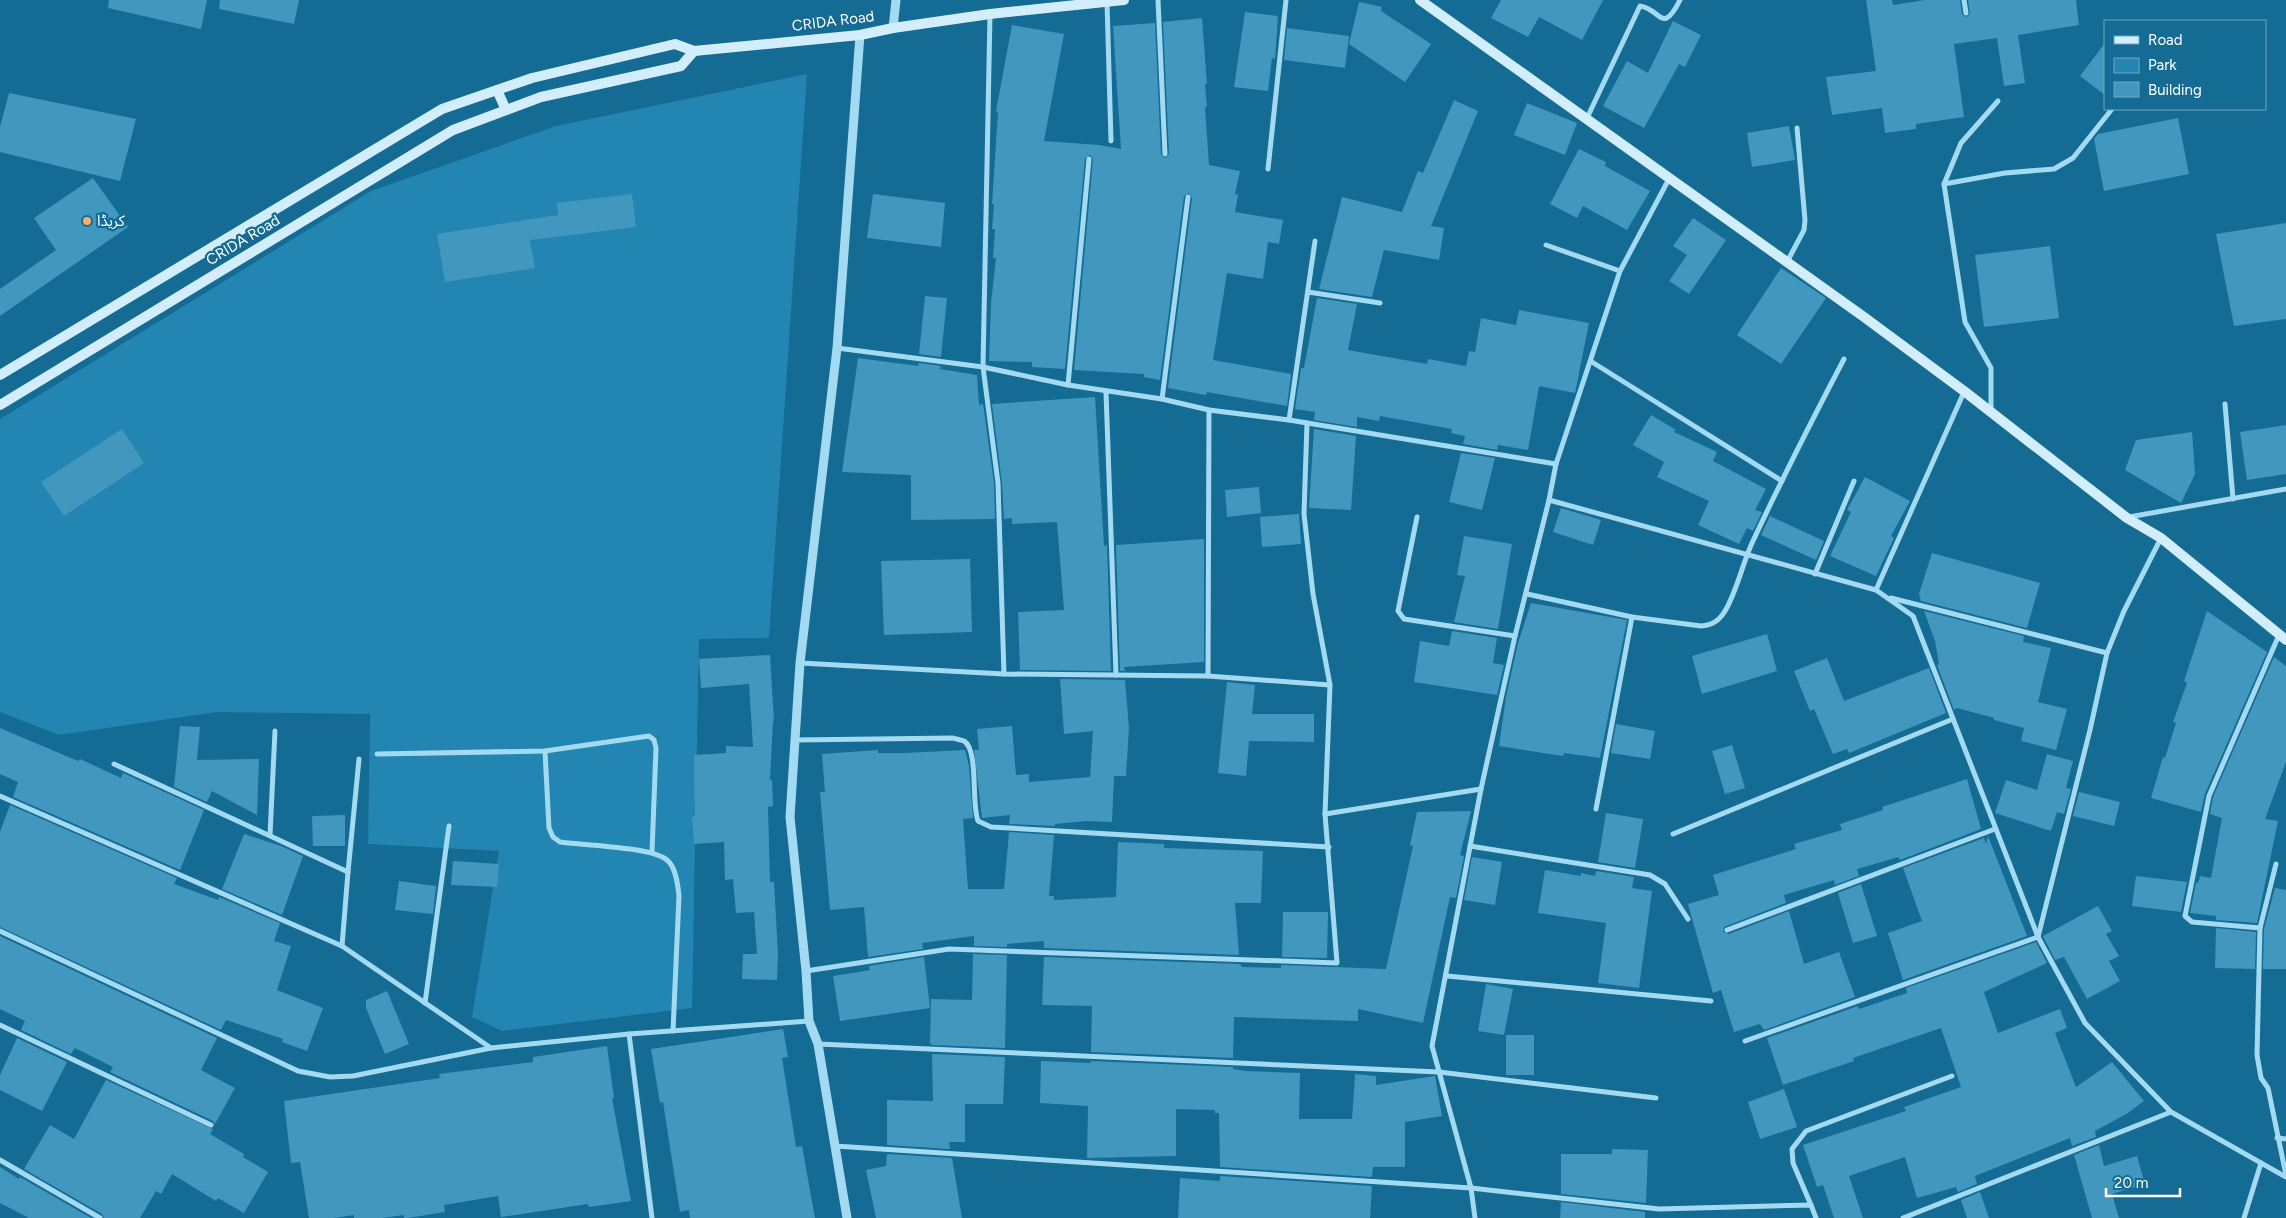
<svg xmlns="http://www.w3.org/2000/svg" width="2286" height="1218" font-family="Figtree,'Noto Sans Arabic',sans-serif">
  <rect width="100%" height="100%" fill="#146b94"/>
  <polygon fill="#2385b1" points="807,74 769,638 699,639 692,1008 502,1031 472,1017 499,851 368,844 370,714 217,712 59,735 0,712 0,419 371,191 556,126"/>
  <g fill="#4197be">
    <polygon points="109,0 207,0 201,29 108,8"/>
    <polygon points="220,0 299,0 294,24 219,9"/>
    <polygon points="1501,0 1603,0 1582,40 1539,17 1528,37 1491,18"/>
    <polygon points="1866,0 1892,0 1893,5 1925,0 1960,0 1962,14 1966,17 1970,14 1968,0 2076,0 2079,25 2018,35 2025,83 2004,86 1997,38 1954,44 1964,117 1916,124 1916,129 1885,133 1882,108 1832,115 1826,77 1876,71"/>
    <polygon points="1359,2 1382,7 1381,11 1431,44 1405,82 1349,44"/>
    <polygon points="1245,12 1278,16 1275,59 1272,58 1268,91 1234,87"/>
    <polygon points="1202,18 1207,84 1205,84 1207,107 1205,107 1209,165 1240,171 1235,194 1238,195 1235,212 1283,220 1279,244 1268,242 1263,279 1227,273 1213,360 1291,374 1287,406 1207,392 1206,395 1168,388 1192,198 1189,193 1184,196 1160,380 1144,377 1144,374 1074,370 1093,159 1090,155 1085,159 1065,369 1032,367 1032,362 989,361 991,303 996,258 993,258 995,229 992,229 994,204 992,204 998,112 996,111 1012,25 1064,34 1044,141 1099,145 1121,149 1113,26 1155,23 1161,154 1165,158 1169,154 1163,22"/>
    <polygon points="1673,21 1701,35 1685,67 1679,64 1644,128 1603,106 1627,61 1648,73"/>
    <polygon points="1287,28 1349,36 1345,68 1284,60"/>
    <polygon points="2105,43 2105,95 2080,76"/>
    <polygon points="9,93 136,119 120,181 0,152 0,127"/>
    <polygon points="1454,100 1478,111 1431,226 1444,228 1439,260 1384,250 1372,297 1319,289 1342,197 1402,212 1418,171 1423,173"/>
    <polygon points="1527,103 1577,123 1565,155 1514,135"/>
    <polygon points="2178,118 2189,174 2104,191 2094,139 2098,134"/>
    <polygon points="1789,126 1795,160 1752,167 1747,133"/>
    <polygon points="1579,149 1606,162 1605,166 1650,191 1627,230 1583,206 1577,218 1550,204"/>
    <polygon points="93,178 128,227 0,316 0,289 56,250 34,218"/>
    <polygon points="632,194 636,227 530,240 535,268 445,282 437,234 558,215 557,203"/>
    <polygon points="873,194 945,203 941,247 867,238"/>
    <polygon points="1693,218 1726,240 1689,294 1669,281 1687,255 1673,246"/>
    <polygon points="2286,223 2286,319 2234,326 2216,234"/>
    <polygon points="2050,246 2059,318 1984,327 1975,255"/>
    <polygon points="1781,268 1826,298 1781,364 1737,335"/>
    <polygon points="925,296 947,298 941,357 919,354"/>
    <polygon points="1317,298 1357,304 1348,350 1427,364 1428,359 1466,366 1469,351 1475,352 1481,318 1516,325 1519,310 1589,323 1575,393 1539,386 1528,450 1498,445 1497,450 1463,444 1465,436 1451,433 1452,429 1380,416 1379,421 1357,417 1357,427 1314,420 1315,412 1295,409 1301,368 1304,368"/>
    <polygon points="858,358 918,366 919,363 941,366 940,369 977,375 979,405 983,404 994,483 995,519 911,520 911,475 842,472"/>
    <polygon points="1095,397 1104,546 1107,545 1111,671 1020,670 1018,612 1064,610 1057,522 1012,524 1012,518 1004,519 1002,483 992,404"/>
    <polygon points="1651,415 1676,430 1674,432 1717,452 1713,461 1766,489 1755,510 1762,512 1753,531 1747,528 1739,544 1698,525 1709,501 1657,477 1664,462 1633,445"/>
    <polygon points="2286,425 2286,474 2247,480 2240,432"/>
    <polygon points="122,429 144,463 64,516 41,482"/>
    <polygon points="1314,429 1356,436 1351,510 1309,508"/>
    <polygon points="2192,432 2195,474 2181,503 2125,470 2136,440"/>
    <polygon points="1461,453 1495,458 1482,510 1449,502"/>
    <polygon points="1865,477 1910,501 1891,536 1894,538 1876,576 1830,556 1851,512 1847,510"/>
    <polygon points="1259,487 1261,513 1227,517 1225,490"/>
    <polygon points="1561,508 1601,520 1593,545 1553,532"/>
    <polygon points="1299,514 1301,544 1262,547 1260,517"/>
    <polygon points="1770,516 1824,541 1816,560 1761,535"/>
    <polygon points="1464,536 1512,544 1498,629 1454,622 1465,576 1457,575"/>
    <polygon points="1204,539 1204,662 1124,667 1125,671 1120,671 1116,545"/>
    <polygon points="1932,553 2040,583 2027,628 1921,601 1919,594"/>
    <polygon points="970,559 972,632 884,635 881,561"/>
    <polygon points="1531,603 1627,620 1600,758 1564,753 1563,756 1499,746 1506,697 1518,643"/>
    <polygon points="1924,611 2024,636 2023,642 2051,648 2038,702 2067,709 2056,750 2021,741 2024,728 1994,720 1994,718 1957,708 1954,710 1937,665 1939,664 1935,641"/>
    <polygon points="2207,611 2267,652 2205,794 2201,812 2151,798 2163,757 2165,758 2176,723 2173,722 2187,683 2184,681"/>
    <polygon points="1452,631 1497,638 1493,663 1504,665 1497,695 1414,682 1420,641 1449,646"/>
    <polygon points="1767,634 1777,671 1702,694 1692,656"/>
    <polygon points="770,655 774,721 773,721 770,780 772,780 773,806 768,807 770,882 774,882 778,954 777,980 742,979 743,954 757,954 754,912 736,913 733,879 725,880 724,842 694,844 692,817 695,816 694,755 726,753 726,746 753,747 749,684 701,688 699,659"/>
    <polygon points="2274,657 2286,666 2286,762 2265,819 2278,821 2257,923 2216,920 2216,916 2190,913 2196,883 2198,883 2200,876 2211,878 2222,818 2210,814 2213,797"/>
    <polygon points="1827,658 1844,701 1929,668 1946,713 1849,753 1847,749 1833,754 1814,709 1810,711 1794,671"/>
    <polygon points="1060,679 1125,680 1129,728 1126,776 1114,776 1112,822 1086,821 1055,824 1055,826 1009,824 1010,815 982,818 974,750 979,750 977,729 1012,726 1016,775 1029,774 1029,782 1090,777 1093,731 1064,734"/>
    <polygon points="1227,682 1255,685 1252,714 1314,714 1314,742 1249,741 1246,776 1218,773"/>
    <polygon points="1616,724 1655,731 1650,759 1611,753"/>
    <polygon points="180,726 200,727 197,760 259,759 257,815 212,791 207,802 174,787"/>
    <polygon points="0,728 78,761 80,759 121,778 123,773 204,810 180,870 13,797 18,782 0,774"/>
    <polygon points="1732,745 1745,788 1725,794 1712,751"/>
    <polygon points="878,750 878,753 904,753 965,750 969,766 973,818 963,819 968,889 1004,889 1009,832 1054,835 1049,896 1054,896 1054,900 1116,897 1118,842 1164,844 1164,848 1263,851 1261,903 1235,903 1239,955 1044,948 1044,941 1007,944 1007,947 974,946 974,936 922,943 923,949 868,957 864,907 830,910 820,792 825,792 822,754"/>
    <polygon points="2047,754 2073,761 2066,788 2071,789 2064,814 2057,812 2051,831 1995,813 2006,780 2037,790"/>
    <polygon points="1967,779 1981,829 1900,860 1899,857 1857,869 1859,876 1835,885 1834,880 1784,895 1786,903 1724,927 1723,932 1729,934 1789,911 1804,964 1839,952 1855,997 1764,1030 1760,1024 1734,1032 1721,990 1713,993 1688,904 1719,895 1713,875 1796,849 1794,844 1842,830 1840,824 1883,810 1882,807"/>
    <polygon points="2079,792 2120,802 2114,826 2073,816"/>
    <polygon points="10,805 177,878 174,884 218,900 219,897 280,923 274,941 291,946 277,990 323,1008 307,1051 282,1042 283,1039 226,1020 221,1030 0,927 0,832"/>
    <polygon points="1471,811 1460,855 1464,856 1456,898 1450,897 1423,1023 1358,1009 1358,1021 1234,1017 1233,1058 1091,1052 1092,1006 1042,1005 1044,957 1240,964 1242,967 1281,968 1281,965 1386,969 1413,846 1410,845 1417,812"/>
    <polygon points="1606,813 1643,819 1635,868 1598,862"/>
    <polygon points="345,815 345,846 313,846 312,816"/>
    <polygon points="244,834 281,846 303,856 282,915 222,889"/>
    <polygon points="1988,836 2027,936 1903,980 1888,933 1922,921 1903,868 1984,838 1986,844"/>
    <polygon points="1472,857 1502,862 1495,905 1464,900"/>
    <polygon points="453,861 499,864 497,887 451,885"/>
    <polygon points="1545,870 1581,876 1581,873 1595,876 1596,871 1634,877 1632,888 1652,891 1639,988 1598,983 1606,923 1538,913"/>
    <polygon points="2136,876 2187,882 2181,912 2132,906"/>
    <polygon points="399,881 436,886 433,914 395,910"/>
    <polygon points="1861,884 1877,936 1853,943 1838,893"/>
    <polygon points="2275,888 2286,890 2286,969 2263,969 2264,929"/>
    <polygon points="2098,906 2112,931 2106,934 2119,956 2109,961 2120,981 2087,999 2064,957 2055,960 2043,936"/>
    <polygon points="1283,912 1328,912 1327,958 1282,957"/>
    <polygon points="2216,928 2256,932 2255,969 2215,968"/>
    <polygon points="0,936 217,1038 201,1070 235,1088 215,1124 213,1121 110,1072 113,1067 75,1048 71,1054 21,1030 25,1021 0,1009"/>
    <polygon points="2036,942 2047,963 1984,992 1998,1033 2060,1009 2067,1028 2055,1033 2076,1087 2112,1062 2144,1101 2128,1113 2095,1131 2096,1137 2072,1146 2070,1138 1975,1176 1977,1184 1958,1192 1956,1187 1917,1198 1905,1157 1849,1176 1863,1218 1834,1218 1823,1185 1817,1187 1803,1145 1906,1111 1904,1107 1961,1087 1941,1028 1853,1058 1854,1061 1783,1085 1767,1038 1858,1006 1859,1009 1907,993 1906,988"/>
    <polygon points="973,954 1007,955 1005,1048 932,1045 930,1043 931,999 972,1000"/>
    <polygon points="924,957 930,1008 840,1021 833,976 870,970 869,966"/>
    <polygon points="1486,984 1513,989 1504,1035 1478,1031"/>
    <polygon points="387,991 409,1044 385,1054 366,1008 366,1000"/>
    <polygon points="783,1029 788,1057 782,1058 796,1147 802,1146 815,1218 690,1218 689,1210 680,1212 663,1102 660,1103 651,1049"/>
    <rect x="1506" y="1035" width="28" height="40"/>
    <polygon points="17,1038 67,1062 42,1111 0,1090 0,1075"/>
    <polygon points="607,1046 614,1098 612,1098 631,1201 589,1207 588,1204 501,1217 498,1196 444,1205 445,1212 408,1218 404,1218 404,1215 382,1218 354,1218 354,1215 334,1218 309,1218 300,1162 291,1163 284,1101 440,1078 439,1074 533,1062 533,1057"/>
    <polygon points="932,1054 1005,1057 1003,1104 965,1104 965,1142 949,1142 950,1149 887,1145 887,1100 933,1101"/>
    <polygon points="1041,1061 1090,1063 1091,1061 1233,1067 1233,1069 1246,1071 1300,1073 1299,1119 1352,1119 1355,1074 1376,1076 1376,1085 1435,1076 1442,1116 1405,1122 1405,1167 1373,1167 1372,1177 1220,1167 1219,1113 1215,1113 1215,1110 1176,1109 1176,1156 1087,1158 1088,1106 1040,1103"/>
    <polygon points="106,1080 213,1129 210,1134 244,1154 243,1157 268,1172 244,1213 218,1198 216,1201 172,1174 161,1194 156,1191 140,1218 104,1218 102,1214 24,1169 50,1125 74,1139"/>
    <polygon points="1784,1089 1797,1127 1760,1139 1748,1102"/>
    <polygon points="2099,1145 2104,1166 2137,1156 2145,1184 2112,1194 2119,1218 2092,1218 2074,1155"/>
    <polygon points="1612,1149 1648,1150 1646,1203 1561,1194 1561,1154 1612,1154"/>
    <polygon points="887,1154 952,1158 962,1218 876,1218 866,1170 886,1166"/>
    <polygon points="0,1167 19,1179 20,1177 91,1218 29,1218 0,1203"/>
    <polygon points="1220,1176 1372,1186 1370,1218 1178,1218 1180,1178 1220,1181"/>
    <polygon points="1980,1192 1989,1218 1967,1218 1961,1200"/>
    <polygon points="1561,1202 1645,1212 1645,1218 1560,1218"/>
  </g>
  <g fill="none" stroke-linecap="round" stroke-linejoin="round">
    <g stroke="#a3daf2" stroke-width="5">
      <polyline points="1158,0 1165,154"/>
      <polyline points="1964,0 1966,13"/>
      <polyline points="1107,2 1111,141"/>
      <polyline points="990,14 983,367 998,483 1004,674"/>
      <path d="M1587 118 1640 6C1661 9 1662 36 1680 0"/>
      <polyline points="1268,169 1286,0"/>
      <polyline points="1944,184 1961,143 1998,101"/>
      <polyline points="1546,245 1620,271"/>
      <polyline points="1787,262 1804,230 1805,220 1797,128"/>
      <polyline points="1308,292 1380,303"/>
      <polyline points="837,348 983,367 1068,385 1162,399 1209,410 1289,420 1556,464"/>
      <polyline points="1592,362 1782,481"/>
      <polyline points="1068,385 1089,159"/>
      <polyline points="1106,392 1116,675"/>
      <polyline points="1162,399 1188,197"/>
      <polyline points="2225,404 2233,499"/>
      <polyline points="1991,411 1991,368 1965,322 1944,184 2005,173 2054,169 2073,158 2112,109"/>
      <polyline points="1289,420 1315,241"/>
      <polyline points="1549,500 1876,590 1913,616 2038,937 2085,1023 2171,1112 2286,1177"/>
      <polyline points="1417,517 1398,611 1404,619 1515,636"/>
      <polyline points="2129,517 2286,489"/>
      <polyline points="1815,574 1854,481"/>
      <polyline points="1876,590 1964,392"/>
      <path d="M1527 594 1632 617 1701 626C1712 625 1719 621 1725 611 1737 591 1742 565 1752 543 1781 481 1812 420 1844 359"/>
      <polyline points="1891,598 2107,653"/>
      <polyline points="800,663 1004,674 1208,676 1330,685"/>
      <polyline points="1208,676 1209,410"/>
      <path d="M795 740 953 738C956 739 961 740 964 741 979 750 971 804 978 821L991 827 1329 847"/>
      <path d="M545 751 549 828 553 837 560 842C582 845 652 847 667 860 676 867 678 886 679 896L673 1031"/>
      <polyline points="377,754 545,751 649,736 654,740 656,748 652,852"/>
      <polyline points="114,764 348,872 342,946"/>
      <polyline points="0,796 342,946 491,1048"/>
      <polyline points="1596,809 1632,617"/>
      <polyline points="1325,814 1481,789"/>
      <polyline points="1673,834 1953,719"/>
      <polyline points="270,835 275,731"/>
      <polyline points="1470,846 1650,875 1665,884 1688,919"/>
      <polyline points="2276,864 2260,928 2257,1055 2261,1078 2268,1088 2286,1175"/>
      <polyline points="348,872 359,759"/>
      <polyline points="2260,928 2192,922 2185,916 2209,796 2279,635"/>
      <polyline points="1727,930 1995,829"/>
      <polyline points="0,931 298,1071 330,1077 353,1076 491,1048 629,1034 809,1021"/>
      <polyline points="806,971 949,949 1337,963 1325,814 1330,685 1313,594 1304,514 1307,423"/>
      <polyline points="1447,976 1711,1001"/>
      <polyline points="425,1003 449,826"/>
      <polyline points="0,1025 211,1125"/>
      <polyline points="629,1034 652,1218"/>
      <polyline points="1745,1041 2038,937 2090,730 2107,653 2124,611 2161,538"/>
      <polyline points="818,1044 1439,1072 1656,1098"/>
      <polyline points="2277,1138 2286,1139"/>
      <polyline points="835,1146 1471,1188 1659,1209 1811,1205 1816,1218"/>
      <polyline points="0,1160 100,1218"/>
      <polyline points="1811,1205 1793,1163 1792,1149 1806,1131 1952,1076"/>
      <polyline points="1475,1218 1471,1188 1432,1046 1481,789 1515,636 1549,500 1556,464 1620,271 1670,177"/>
      <polyline points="1903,1218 2171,1112"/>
      <polyline points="2244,1218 2261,1163"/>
    </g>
    <g stroke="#a3daf2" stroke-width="9">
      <polyline points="893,28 896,0"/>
      <polyline points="847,1218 818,1044 809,1021 806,971 790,817 800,663 837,348 860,35"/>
    </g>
    <g stroke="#d2eefc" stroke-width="10">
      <polyline points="1420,0 1864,317 1964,391 2127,518 2161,538 2286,640"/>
      <polyline points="497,90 506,110"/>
      <polyline points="0,375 442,109 532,78 675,44 694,51 860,35 893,28 990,14 1124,0"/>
      <polyline points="0,405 453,130 541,97 681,66 694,51"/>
    </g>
  </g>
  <circle fill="#ffac64" stroke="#146b94" stroke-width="2" cx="87" cy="221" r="5"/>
  <g text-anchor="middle" stroke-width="4.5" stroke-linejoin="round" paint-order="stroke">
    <g font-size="15" fill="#fff" stroke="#146b94">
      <text transform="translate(833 21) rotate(-7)" y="5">CRIDA Road</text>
      <text transform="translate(243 240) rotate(-31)" y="5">CRIDA Road</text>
    </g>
    <g font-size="15" fill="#fff" stroke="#146b94" text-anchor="start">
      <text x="97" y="226">کریڈا</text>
    </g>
  </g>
  <rect x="2104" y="20" width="162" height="90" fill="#146b94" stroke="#72a6bf"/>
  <rect x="2114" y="36" width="25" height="8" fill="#d2eefc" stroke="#72a6bf"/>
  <text x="2148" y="45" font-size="15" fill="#ffffff">Road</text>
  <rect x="2114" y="58" width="25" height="15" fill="#2385b1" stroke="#72a6bf"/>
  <text x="2148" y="70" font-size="15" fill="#ffffff">Park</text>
  <rect x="2114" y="82" width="25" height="15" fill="#4197be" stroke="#72a6bf"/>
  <text x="2148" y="95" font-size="15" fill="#ffffff">Building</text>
  <path d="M2106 1188v8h74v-8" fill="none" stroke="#ffffff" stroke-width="2.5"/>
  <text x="2114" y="1188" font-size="15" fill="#ffffff" stroke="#146b94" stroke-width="4" paint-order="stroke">20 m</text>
</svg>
